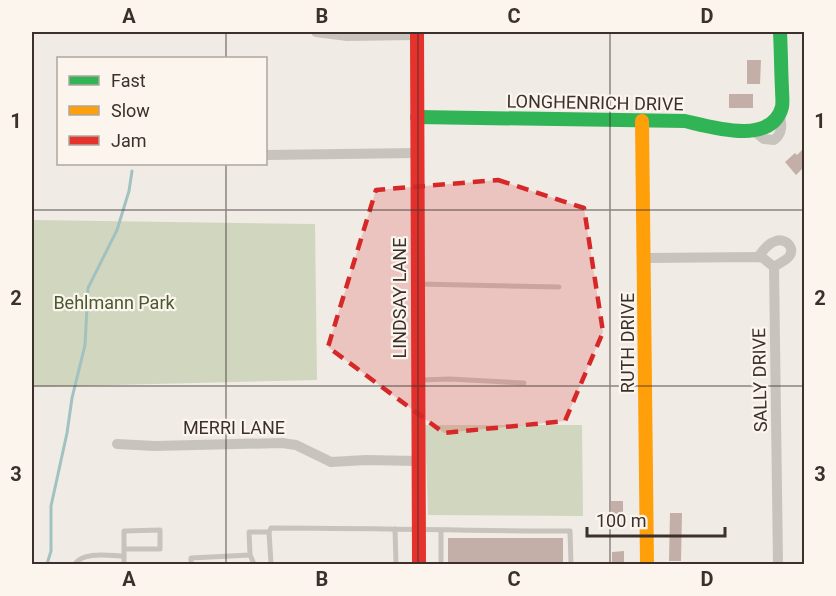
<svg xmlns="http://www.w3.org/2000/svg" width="836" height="596" font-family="Roboto,sans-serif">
  <rect width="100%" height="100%" fill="#f0ebe5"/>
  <g fill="#d1d6bf">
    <polygon points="32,220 315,224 317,380 32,387"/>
    <polygon points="425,425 582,425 583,516 428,515"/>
  </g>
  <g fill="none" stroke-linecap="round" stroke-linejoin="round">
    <polyline stroke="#a1c2c1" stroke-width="3" points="47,564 51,551 51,506 67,433 72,398 85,345 88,288 117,230 129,191 132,171"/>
  </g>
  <g fill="#c3afa7">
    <polygon points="747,60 761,60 760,84 747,84"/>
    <rect x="729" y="94" width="24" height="14"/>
    <polygon points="804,148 804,167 796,175 785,162 795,153 797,155"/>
    <rect x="611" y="501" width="12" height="22"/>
    <polygon points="670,513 682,513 681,561 669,561"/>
    <polygon points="448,538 563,538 563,564 540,564 540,562 448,564"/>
    <polygon points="624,551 624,564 612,564 612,552"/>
  </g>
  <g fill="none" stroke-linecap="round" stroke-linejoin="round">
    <g stroke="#c9c3be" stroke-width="5">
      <polyline points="419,284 559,287"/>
      <polyline points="420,380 450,379 524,383"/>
      <polyline points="395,529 396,564"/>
      <polyline points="441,532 441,564"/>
      <polyline points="124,549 160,549 160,530 124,531 124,556"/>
      <polyline points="250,555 254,564"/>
      <path d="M75 564C84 551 110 556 124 556V564"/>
      <polyline points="191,564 191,558 250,555 249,532 269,532"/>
      <path d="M271 564 269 532 271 528C371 528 471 531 570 531L571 564"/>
    </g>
    <g stroke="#c9c3be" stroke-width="10">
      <polyline points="316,32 347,36 417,35"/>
      <path d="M754 131 764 139 774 140C782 134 783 124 779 115"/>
      <polyline points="266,155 417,153"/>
      <path d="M758 257C763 251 768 243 776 241 784 238 795 246 790 255 788 260 779 263 774 267"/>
      <polyline points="645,258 758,257 763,258 774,267"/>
      <polyline points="774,267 778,564"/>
      <polyline points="117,444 155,446 282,443 296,445 331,462 366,460 418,461"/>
    </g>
    <path stroke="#30b455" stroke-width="14" d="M417 117 685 121C711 127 772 146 782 107 783 102 782 94 782 89 781 70 781 51 780 32"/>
    <polyline stroke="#ff9f0a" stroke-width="14" points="642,121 647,564"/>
    <polyline stroke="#e5322d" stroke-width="14" points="417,32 419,564"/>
  </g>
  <path fill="#d62828" fill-opacity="0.2" stroke="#d62828" stroke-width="4.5" stroke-dasharray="12 8" stroke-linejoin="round" d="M498 180 584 208 603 332 565 421 444 433 328 347 376 190Z"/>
  <path fill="none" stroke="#3b302b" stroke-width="1.5" stroke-opacity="0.55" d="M226 32V58M418 32V564M610 32V564M226 164V564M32 210H804M32 386H804"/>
  <g text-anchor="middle" stroke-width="4.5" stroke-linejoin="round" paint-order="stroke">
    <g font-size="18" fill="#3b302b" stroke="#fbf5ee">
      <text transform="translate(595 103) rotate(1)" y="6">LONGHENRICH DRIVE</text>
      <text transform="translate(400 298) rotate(-90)" y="6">LINDSAY LANE</text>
      <text transform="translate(628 343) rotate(-90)" y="6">RUTH DRIVE</text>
      <text transform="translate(760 380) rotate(-91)" y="6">SALLY DRIVE</text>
      <text x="234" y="434">MERRI LANE</text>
    </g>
    <g font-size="18" fill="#4a5a2e" stroke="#fbf5ee">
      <text x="114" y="309">Behlmann Park</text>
    </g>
  </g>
  <rect width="836" height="596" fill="none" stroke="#fbf5ee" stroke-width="66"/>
  <rect x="57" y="57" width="210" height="108" fill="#fbf5ee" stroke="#aea6a0" stroke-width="1.5"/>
  <rect x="69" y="76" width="30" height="9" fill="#30b455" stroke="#aea6a0" stroke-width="1.5"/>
  <text x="111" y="87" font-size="18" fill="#3b302b">Fast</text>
  <rect x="69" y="106" width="30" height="9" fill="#ff9f0a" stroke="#aea6a0" stroke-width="1.5"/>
  <text x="111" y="117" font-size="18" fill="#3b302b">Slow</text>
  <rect x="69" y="136" width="30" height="9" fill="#e5322d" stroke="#aea6a0" stroke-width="1.5"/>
  <text x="111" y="147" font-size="18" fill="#3b302b">Jam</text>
  <path d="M587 527v9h138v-9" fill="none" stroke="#3b302b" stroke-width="3"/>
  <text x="596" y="527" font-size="18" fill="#3b302b" stroke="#fbf5ee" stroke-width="4.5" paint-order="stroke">100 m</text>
  <rect x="33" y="33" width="770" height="530" fill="none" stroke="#3b302b" stroke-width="2"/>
  <g font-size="20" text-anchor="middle" font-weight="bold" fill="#3b302b">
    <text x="129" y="23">A</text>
    <text x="322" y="23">B</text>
    <text x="514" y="23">C</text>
    <text x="707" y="23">D</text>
    <text x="16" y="128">1</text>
    <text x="820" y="128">1</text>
    <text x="16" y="305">2</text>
    <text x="820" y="305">2</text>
    <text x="16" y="481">3</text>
    <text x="820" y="481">3</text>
    <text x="129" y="586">A</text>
    <text x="322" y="586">B</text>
    <text x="514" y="586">C</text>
    <text x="707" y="586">D</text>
  </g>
</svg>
